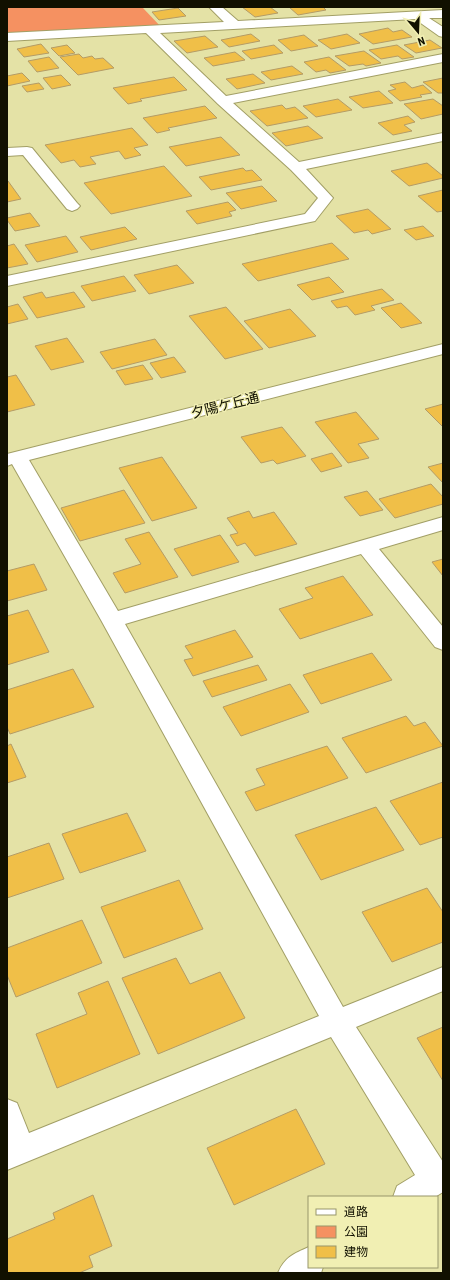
<svg xmlns="http://www.w3.org/2000/svg" width="450" height="1280" font-family="'Roboto Condensed','Noto Sans JP',sans-serif">
  <rect width="100%" height="100%" fill="#e4e2a6"/>
  <polygon fill="#f59161" points="7,7 142,7 163,29 7,37"/>
  <g fill="#f0bf48" stroke="#b49c66">
    <polygon points="242,7 270,7 278,13 255,17"/>
    <polygon points="289,7 323,7 326,10 298,15"/>
    <polygon points="178,8 186,16 159,20 152,12"/>
    <polygon points="388,28 393,32 402,30 412,37 373,44 359,34"/>
    <polygon points="251,34 260,41 229,47 221,40"/>
    <polygon points="347,34 360,43 331,49 318,40"/>
    <polygon points="304,35 318,46 291,51 278,40"/>
    <polygon points="205,36 218,47 187,53 174,41"/>
    <polygon points="430,40 442,48 416,53 404,45"/>
    <polygon points="41,44 49,53 24,57 17,49"/>
    <polygon points="67,45 75,53 59,56 51,48"/>
    <polygon points="274,45 283,53 251,59 242,51"/>
    <polygon points="397,45 414,57 402,59 398,56 381,59 369,50"/>
    <polygon points="364,51 381,63 366,66 363,64 349,66 335,56"/>
    <polygon points="235,52 245,60 213,66 204,58"/>
    <polygon points="79,54 83,58 92,56 95,59 103,58 114,68 78,75 60,57"/>
    <polygon points="49,57 59,68 37,72 28,61"/>
    <polygon points="329,57 346,70 330,73 326,70 316,72 304,62"/>
    <polygon points="292,66 303,74 271,80 261,72"/>
    <polygon points="22,73 30,81 7,86 7,76"/>
    <polygon points="253,74 265,83 237,89 226,79"/>
    <polygon points="61,75 71,85 52,89 43,78"/>
    <polygon points="174,77 187,90 140,99 142,101 128,104 113,88"/>
    <polygon points="443,78 443,93 438,93 423,82"/>
    <polygon points="405,82 412,88 423,85 432,93 420,95 422,97 400,101 388,91 396,89 390,85"/>
    <polygon points="39,83 44,89 27,92 22,86"/>
    <polygon points="379,91 393,103 363,108 349,97"/>
    <polygon points="338,99 352,110 316,117 303,106"/>
    <polygon points="433,99 443,106 443,114 421,119 404,104"/>
    <polygon points="282,105 286,109 295,107 308,118 267,126 250,111"/>
    <polygon points="205,106 217,118 168,128 170,130 157,133 143,118"/>
    <polygon points="408,116 415,122 404,125 412,131 393,135 378,123"/>
    <polygon points="308,126 323,138 286,146 272,133"/>
    <polygon points="132,128 148,145 134,148 141,155 125,159 119,151 90,157 96,164 80,167 74,160 61,163 45,145"/>
    <polygon points="221,137 240,155 186,166 169,147"/>
    <polygon points="427,163 443,176 443,178 409,186 391,171"/>
    <polygon points="164,166 192,196 111,214 84,183"/>
    <polygon points="243,168 246,171 252,170 262,180 211,190 199,177"/>
    <polygon points="7,181 8,181 21,199 7,202"/>
    <polygon points="262,186 277,201 241,209 226,193"/>
    <polygon points="443,190 443,211 437,212 418,196"/>
    <polygon points="228,202 236,210 229,212 232,216 197,224 186,211"/>
    <polygon points="368,209 391,229 372,234 368,230 354,233 336,216"/>
    <polygon points="30,213 40,226 15,231 7,220 7,218"/>
    <polygon points="423,226 434,236 416,240 404,230"/>
    <polygon points="125,227 137,239 91,250 80,237"/>
    <polygon points="66,236 78,252 37,262 25,245"/>
    <polygon points="332,243 349,259 258,281 242,264"/>
    <polygon points="14,244 28,264 7,268 7,246"/>
    <polygon points="177,265 194,283 149,294 134,275"/>
    <polygon points="124,276 136,291 92,301 81,286"/>
    <polygon points="329,277 344,292 312,300 297,285"/>
    <polygon points="382,289 394,300 371,306 375,310 355,315 347,306 337,308 331,301"/>
    <polygon points="42,292 46,298 74,292 85,307 37,318 23,297"/>
    <polygon points="401,303 422,323 401,328 381,308"/>
    <polygon points="18,304 28,319 7,324 7,307"/>
    <polygon points="226,307 263,349 225,359 189,316"/>
    <polygon points="290,309 316,336 269,348 244,321"/>
    <polygon points="67,338 84,362 51,370 35,346"/>
    <polygon points="155,339 167,355 112,369 100,352"/>
    <polygon points="174,357 186,372 161,378 150,363"/>
    <polygon points="143,365 153,379 125,385 116,371"/>
    <polygon points="16,375 35,405 7,412 7,377"/>
    <polygon points="443,404 443,427 425,409"/>
    <polygon points="356,412 379,439 358,444 369,458 348,463 315,422"/>
    <polygon points="282,427 306,456 277,464 273,460 261,463 241,437"/>
    <polygon points="332,453 342,466 321,472 311,459"/>
    <polygon points="162,457 197,508 152,521 119,468"/>
    <polygon points="443,463 443,483 428,467"/>
    <polygon points="431,484 443,497 443,504 395,518 379,499"/>
    <polygon points="124,490 145,523 80,541 61,508"/>
    <polygon points="367,491 383,510 360,516 344,497"/>
    <polygon points="249,511 253,518 274,512 297,544 255,556 245,543 237,546 230,535 238,533 227,518"/>
    <polygon points="149,532 178,577 125,593 113,573 141,564 125,539"/>
    <polygon points="220,535 239,562 192,576 174,549"/>
    <polygon points="443,559 443,576 432,562"/>
    <polygon points="34,564 47,590 7,601 7,571"/>
    <polygon points="343,576 373,615 300,639 279,609 313,598 305,588"/>
    <polygon points="28,610 49,652 7,665 7,616"/>
    <polygon points="235,630 253,657 193,676 184,660 193,658 185,646"/>
    <polygon points="372,653 392,680 321,704 303,675"/>
    <polygon points="258,665 267,680 212,697 203,681"/>
    <polygon points="73,669 94,707 10,734 7,727 7,690"/>
    <polygon points="290,684 309,712 241,736 223,707"/>
    <polygon points="406,716 414,726 425,722 443,746 366,773 342,738"/>
    <polygon points="11,744 26,777 7,783 7,746"/>
    <polygon points="327,746 348,778 256,811 245,792 265,785 256,769"/>
    <polygon points="443,782 443,837 420,845 390,801"/>
    <polygon points="376,807 404,850 321,880 295,835"/>
    <polygon points="127,813 146,851 80,873 62,834"/>
    <polygon points="49,843 64,879 7,898 7,857"/>
    <polygon points="179,880 203,929 124,958 101,907"/>
    <polygon points="427,888 443,912 443,942 392,962 362,912"/>
    <polygon points="82,920 102,963 16,997 7,975 7,948"/>
    <polygon points="176,958 190,984 220,972 245,1018 158,1054 122,978"/>
    <polygon points="108,981 140,1054 57,1088 36,1034 87,1014 78,993"/>
    <polygon points="443,1027 443,1081 417,1038"/>
    <polygon points="296,1109 325,1164 234,1205 207,1148"/>
    <polygon points="93,1195 112,1246 89,1256 93,1267 79,1273 7,1273 7,1239 55,1219 53,1213"/>
  </g>
  <g fill="none" stroke-linecap="round" stroke-linejoin="round">
    <defs>
      <g id="minor">
        <polygon points="209,7 222,7 238,21 443,10 443,18 429,18 443,27 443,37 439,36 415,19 160,33 226,96 443,54 443,62 233,103 299,162 443,133 443,141 306,169 333,198 315,221 7,286 7,276 305,214 318,198 291,170 218,104 146,33 7,41 7,33 224,22"/>
        <polygon points="27,147 32,148 77,203 80,206 77,209 72,211 67,209 23,155 7,156 7,148"/>
        <polygon points="443,344 443,354 29,460 118,611 443,517 443,530 379,549 443,627 443,650 435,647 361,554 125,624 343,1007 443,967 443,991 356,1027 443,1162 443,1192 435,1197 393,1197 397,1186 415,1175 331,1037 7,1170 7,1099 17,1103 29,1133 319,1016 101,620 12,464 7,466 7,454"/>
        <path d="M309 1247V1267H323L321 1273H278C285 1257 293 1254 309 1247Z"/>
      </g>
    </defs>
    <use href="#minor" stroke="#a29f66" stroke-width="2"/>
    <use href="#minor" fill="#fff" fill-rule="evenodd"/>
  </g>
  <g text-anchor="middle" stroke-width="3" stroke-linejoin="round" paint-order="stroke">
    <g font-size="14" fill="#111000" stroke="#f1efb3">
      <text transform="translate(225 405) rotate(-14)" y="5">夕陽ケ丘通</text>
    </g>
  </g>
  <rect width="450" height="1280" fill="none" stroke="#111000" stroke-width="16"/>
  <rect x="308" y="1196" width="130" height="72" fill="#f1efb3" stroke="#97966b"/>
  <rect x="316" y="1209" width="20" height="6" fill="#ffffff" stroke="#97966b"/>
  <text x="344" y="1216" font-size="12" fill="#111000">道路</text>
  <rect x="316" y="1226" width="20" height="12" fill="#f59161" stroke="#97966b"/>
  <text x="344" y="1236" font-size="12" fill="#111000">公園</text>
  <rect x="316" y="1246" width="20" height="12" fill="#f0bf48" stroke="#97966b"/>
  <text x="344" y="1256" font-size="12" fill="#111000">建物</text>
  <g transform="translate(418 32) rotate(161)" stroke="#f1efb3" stroke-width="3" paint-order="stroke">
  <path d="M0-3L7 15L0 10L-7 15Z" fill="#111000"/>
  <text y="-6" font-size="11" font-weight="bold" text-anchor="middle" fill="#111000">N</text>
  </g>
</svg>
